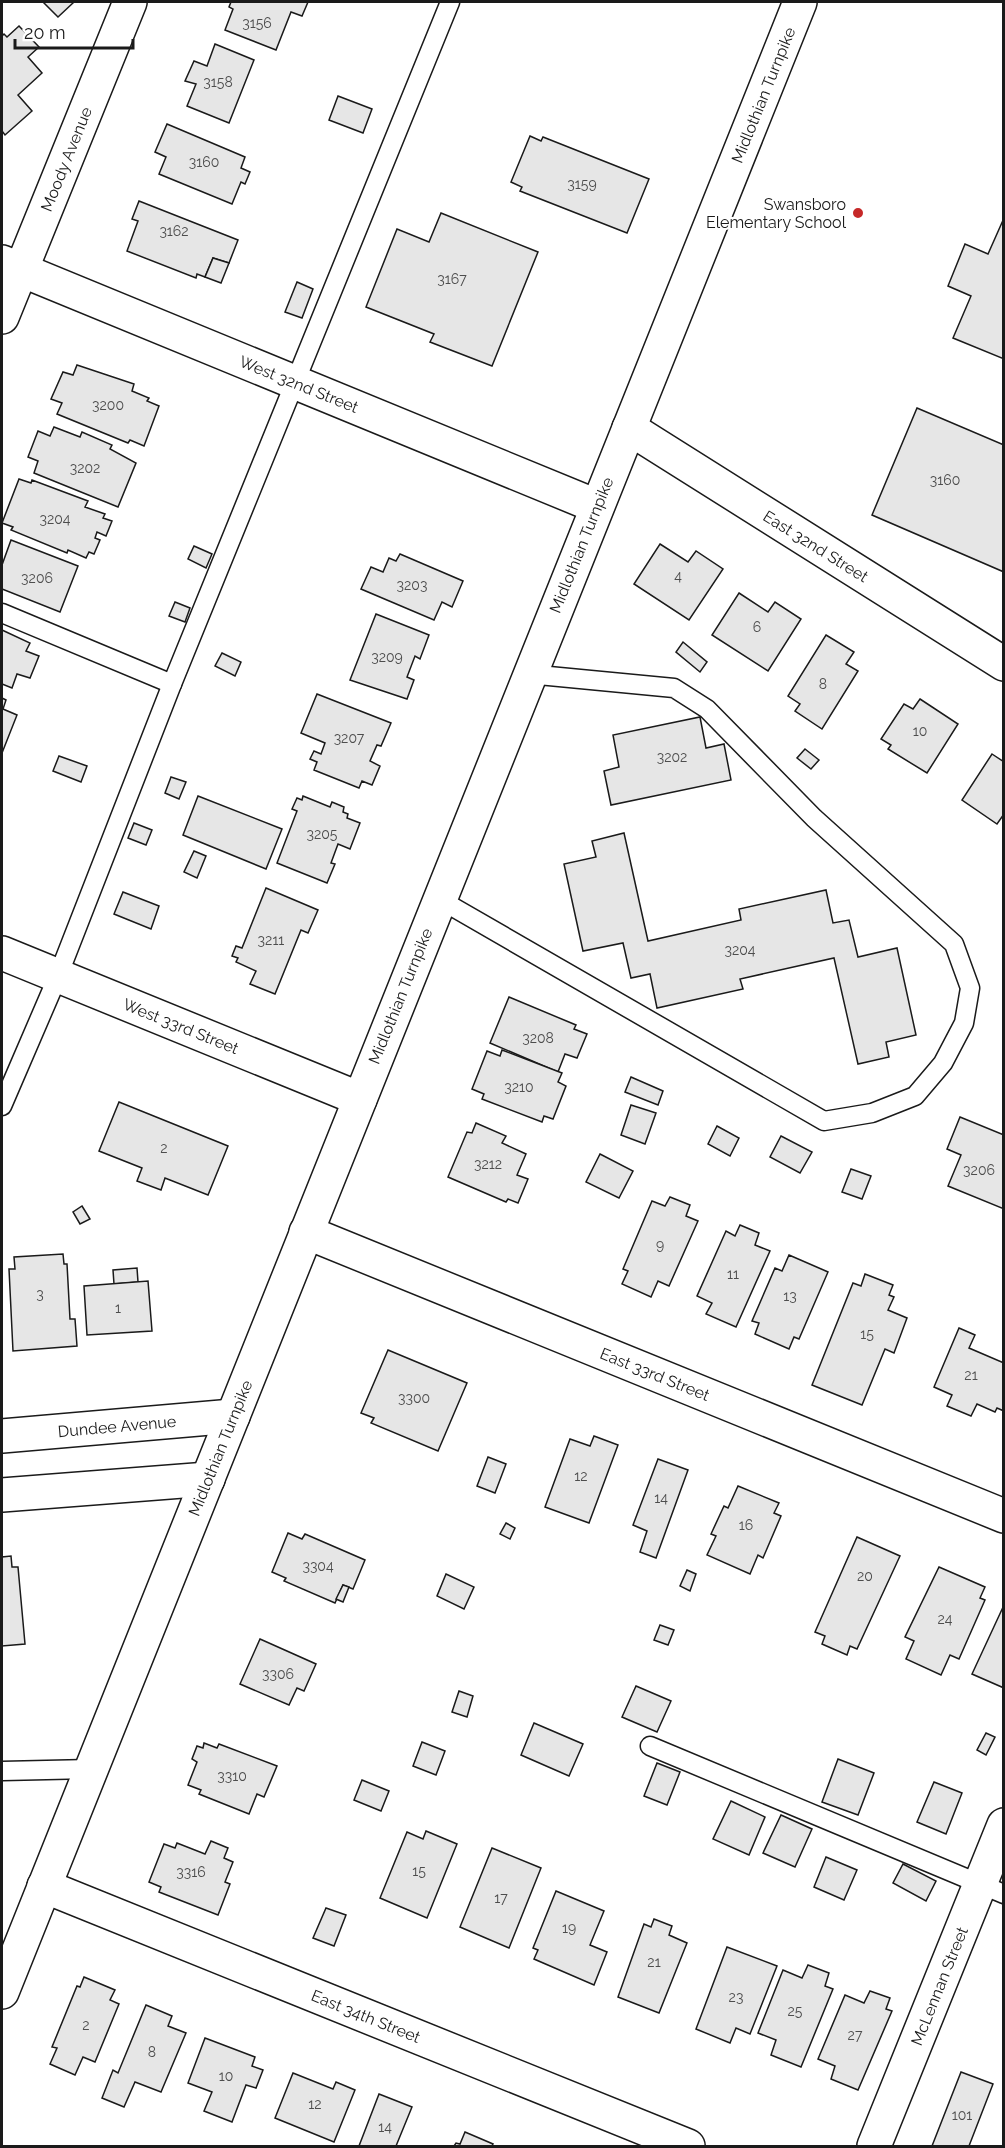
<svg xmlns="http://www.w3.org/2000/svg" width="1005" height="2148" font-family="Raleway,sans-serif">
  <rect width="100%" height="100%" fill="#fff"/>
  <g fill="#e6e6e6" stroke="#1a1a1a" stroke-width="1.5">
    <polygon points="43,2 74,2 58,17"/>
    <polygon points="231,2 308,2 302,16 291,12 276,50 225,30 233,9 229,7"/>
    <polygon points="19,26 39,47 28,57 42,73 18,95 32,111 5,135 2,131 2,36 4,34 7,37"/>
    <polygon points="215,44 254,60 229,123 187,106 196,84 185,81 194,61 207,66"/>
    <polygon points="338,96 372,109 363,133 329,120"/>
    <polygon points="167,124 245,157 241,168 250,172 245,184 241,182 232,204 159,174 166,157 155,152"/>
    <polygon points="530,136 541,141 543,137 649,179 627,233 520,191 522,187 511,182"/>
    <polygon points="139,201 238,240 229,263 213,258 205,277 197,274 196,278 127,251 138,221 132,219"/>
    <polygon points="441,213 538,252 492,366 430,342 434,334 366,307 397,229 429,242"/>
    <polygon points="1004,218 1004,359 953,338 971,296 948,286 965,244 988,254"/>
    <polygon points="213,258 229,263 221,283 205,277"/>
    <polygon points="297,282 313,289 302,318 285,312"/>
    <polygon points="77,365 134,384 132,391 149,398 147,401 159,406 144,446 130,440 128,443 57,414 62,403 51,399 63,372 73,375"/>
    <polygon points="917,408 1004,445 1004,572 872,515"/>
    <polygon points="54,427 80,437 82,432 112,445 110,449 136,463 118,507 34,473 38,461 28,457 38,431 50,436"/>
    <polygon points="19,479 31,483 32,480 88,501 85,507 105,514 103,518 112,521 106,536 97,532 95,538 100,540 94,554 89,552 86,558 68,550 67,553 11,530 13,527 2,523"/>
    <polygon points="11,540 78,566 60,612 2,589 2,565"/>
    <polygon points="660,544 688,562 696,551 723,569 689,620 634,584"/>
    <polygon points="194,546 212,554 206,568 188,559"/>
    <polygon points="400,554 463,581 452,607 442,602 434,620 361,589 371,567 383,572 389,558 396,561"/>
    <polygon points="739,593 768,612 775,602 801,619 768,671 712,635"/>
    <polygon points="175,602 190,608 185,622 169,616"/>
    <polygon points="376,614 429,635 420,659 415,656 407,677 414,680 407,699 350,680"/>
    <polygon points="2,630 30,643 26,651 39,656 30,678 17,674 12,688 2,684"/>
    <polygon points="826,635 854,652 846,664 858,671 822,729 795,711 800,704 788,696"/>
    <polygon points="683,642 707,662 700,672 676,652"/>
    <polygon points="222,653 241,662 235,676 215,666"/>
    <polygon points="317,694 391,723 381,746 377,745 370,761 380,766 372,785 362,781 359,788 314,770 317,762 310,759 314,751 321,754 325,743 301,733"/>
    <polygon points="2,698 6,700 3,709 17,715 2,753"/>
    <polygon points="920,699 958,724 927,773 888,749 891,745 881,739 904,704 913,709"/>
    <polygon points="700,717 706,748 724,744 731,780 611,805 604,771 619,767 613,735"/>
    <polygon points="805,749 819,760 811,769 797,758"/>
    <polygon points="992,754 1004,762 1004,814 997,824 962,800"/>
    <polygon points="59,756 87,766 81,782 53,771"/>
    <polygon points="171,777 186,782 179,799 165,793"/>
    <polygon points="198,796 282,829 266,869 183,835"/>
    <polygon points="303,796 330,807 332,802 344,807 343,812 348,814 347,818 360,823 350,849 338,844 331,863 335,864 327,883 277,863 297,811 292,809 297,798 302,800"/>
    <polygon points="134,823 152,830 146,845 128,838"/>
    <polygon points="624,833 648,941 741,920 739,909 826,890 833,923 849,920 858,957 897,948 916,1035 886,1042 889,1057 858,1064 834,958 740,979 743,989 657,1008 650,974 631,978 623,943 583,951 564,864 596,857 592,841"/>
    <polygon points="194,851 206,856 197,878 184,872"/>
    <polygon points="266,888 318,910 308,933 301,930 275,994 250,984 256,971 236,962 238,958 232,956 236,946 242,948"/>
    <polygon points="123,892 159,906 151,929 114,914"/>
    <polygon points="509,997 576,1025 574,1029 587,1034 577,1058 565,1054 558,1072 490,1043"/>
    <polygon points="502,1050 562,1073 558,1082 566,1086 553,1119 544,1116 542,1122 482,1099 484,1094 472,1089 487,1051 500,1056"/>
    <polygon points="631,1077 663,1091 658,1105 625,1092"/>
    <polygon points="119,1102 228,1146 208,1195 165,1178 161,1190 137,1181 142,1168 99,1151"/>
    <polygon points="631,1105 656,1113 645,1144 621,1135"/>
    <polygon points="960,1117 1004,1135 1004,1209 948,1186 961,1155 947,1149"/>
    <polygon points="476,1123 506,1136 502,1143 526,1154 517,1175 528,1179 518,1203 508,1199 506,1202 448,1177 467,1132 472,1133"/>
    <polygon points="717,1126 739,1138 730,1156 708,1144"/>
    <polygon points="781,1136 812,1152 800,1173 770,1157"/>
    <polygon points="600,1154 633,1171 619,1198 586,1182"/>
    <polygon points="851,1169 871,1176 862,1199 842,1192"/>
    <polygon points="670,1197 690,1205 686,1216 698,1221 669,1286 658,1281 651,1297 622,1284 628,1271 623,1269 652,1201 665,1206"/>
    <polygon points="82,1206 90,1219 80,1224 73,1212"/>
    <polygon points="740,1225 759,1233 755,1245 770,1251 736,1327 706,1314 712,1303 697,1296 726,1231 735,1236"/>
    <polygon points="63,1254 64,1264 67,1264 70,1319 75,1319 77,1346 13,1351 9,1269 15,1269 14,1257"/>
    <polygon points="789,1255 828,1272 799,1339 794,1337 789,1349 755,1334 759,1323 752,1321 775,1268 782,1271"/>
    <polygon points="137,1268 138,1282 114,1284 113,1270"/>
    <polygon points="865,1274 893,1285 889,1295 894,1297 888,1310 907,1318 894,1353 885,1349 862,1405 812,1385 853,1283 861,1286"/>
    <polygon points="148,1281 152,1331 87,1335 84,1286"/>
    <polygon points="959,1328 975,1335 969,1348 1004,1363 1004,1411 997,1408 995,1412 977,1404 971,1416 947,1406 952,1395 934,1387"/>
    <polygon points="388,1350 467,1383 438,1451 371,1423 374,1418 361,1413"/>
    <polygon points="594,1436 618,1445 589,1523 545,1507 570,1439 590,1446"/>
    <polygon points="488,1457 506,1464 495,1493 477,1486"/>
    <polygon points="658,1459 688,1470 656,1558 640,1552 647,1531 633,1525"/>
    <polygon points="738,1486 779,1503 774,1513 781,1516 763,1558 758,1555 750,1574 707,1555 716,1536 711,1534 724,1506 728,1508"/>
    <polygon points="506,1523 515,1528 510,1539 500,1534"/>
    <polygon points="288,1533 302,1539 305,1534 365,1560 353,1589 343,1585 335,1603 284,1581 286,1578 272,1572"/>
    <polygon points="857,1537 900,1556 857,1649 850,1646 847,1655 822,1644 825,1636 815,1632"/>
    <polygon points="11,1556 12,1567 18,1567 25,1644 2,1646 2,1557"/>
    <polygon points="939,1567 985,1587 980,1598 985,1600 959,1659 950,1655 941,1675 906,1659 914,1641 905,1637"/>
    <polygon points="687,1570 696,1574 690,1591 680,1586"/>
    <polygon points="446,1574 474,1587 464,1609 437,1596"/>
    <polygon points="343,1585 349,1587 343,1602 336,1599"/>
    <polygon points="1004,1605 1004,1688 972,1674"/>
    <polygon points="660,1625 674,1630 668,1645 654,1640"/>
    <polygon points="260,1639 316,1664 304,1691 297,1688 289,1705 240,1684"/>
    <polygon points="636,1686 671,1701 657,1732 622,1717"/>
    <polygon points="459,1691 473,1696 467,1717 452,1712"/>
    <polygon points="534,1723 583,1744 569,1776 521,1755"/>
    <polygon points="986,1733 995,1737 986,1755 977,1750"/>
    <polygon points="422,1742 445,1751 436,1775 413,1766"/>
    <polygon points="204,1743 217,1748 219,1744 277,1766 264,1797 257,1794 249,1814 199,1794 201,1790 188,1785 197,1762 192,1759 197,1746 203,1748"/>
    <polygon points="838,1759 874,1773 858,1815 822,1802"/>
    <polygon points="657,1763 680,1772 667,1805 644,1796"/>
    <polygon points="362,1780 389,1791 381,1811 354,1800"/>
    <polygon points="934,1782 962,1793 946,1834 917,1822"/>
    <polygon points="731,1801 765,1817 749,1855 713,1839"/>
    <polygon points="781,1815 812,1829 795,1867 763,1853"/>
    <polygon points="426,1831 457,1844 427,1918 380,1898 407,1832 423,1839"/>
    <polygon points="211,1841 228,1848 224,1858 233,1862 225,1882 230,1884 218,1915 159,1892 161,1887 149,1882 164,1844 175,1848 177,1843 205,1854"/>
    <polygon points="492,1848 541,1868 509,1948 460,1927"/>
    <polygon points="826,1857 857,1870 844,1900 814,1887"/>
    <polygon points="903,1864 936,1881 926,1901 893,1883"/>
    <polygon points="556,1891 604,1911 590,1945 607,1952 594,1985 534,1959 538,1950 533,1948"/>
    <polygon points="326,1908 346,1915 334,1946 313,1938"/>
    <polygon points="654,1919 672,1926 669,1935 687,1943 659,2013 618,1997 644,1924 651,1927"/>
    <polygon points="727,1947 777,1966 750,2034 736,2028 730,2043 696,2029"/>
    <polygon points="808,1965 829,1973 825,1986 833,1989 801,2067 771,2055 776,2040 758,2033 783,1970 802,1978"/>
    <polygon points="84,1977 115,1990 110,2000 119,2004 95,2062 83,2057 75,2075 50,2064 57,2048 52,2047 77,1986 80,1987"/>
    <polygon points="870,1991 890,1998 886,2009 892,2011 858,2090 831,2079 835,2066 818,2059 845,1995 864,2003"/>
    <polygon points="146,2005 172,2016 168,2026 186,2033 161,2092 135,2082 124,2107 102,2098 113,2070 118,2073"/>
    <polygon points="205,2038 255,2057 252,2066 263,2070 256,2088 246,2085 232,2122 204,2111 212,2092 188,2083"/>
    <polygon points="961,2072 993,2084 969,2146 932,2146"/>
    <polygon points="293,2073 333,2089 336,2082 355,2090 334,2142 275,2118"/>
    <polygon points="379,2094 412,2107 396,2146 359,2146"/>
    <polygon points="465,2132 493,2144 492,2146 454,2146 456,2143 460,2144"/>
  </g>
  <g fill="none" stroke-linecap="round" stroke-linejoin="round">
    <defs>
      <g id="lane">
        <polyline points="2,613 172,684"/>
        <polyline points="439,899 824,1121 872,1113 915,1096 943,1063 964,1023 970,988 954,944 814,818 707,709 674,688 528,674"/>
        <polyline points="2,1106 58,976 172,684 450,2"/>
        <polyline points="650,1746 1004,1894"/>
        <polyline points="2,1771 91,1769"/>
      </g>
      <g id="street">
        <polyline points="2,262 596,506"/>
        <polyline points="2,317 130,2"/>
        <polyline points="629,428 1004,664"/>
        <polyline points="2,953 360,1099"/>
        <polyline points="306,1232 1004,1516"/>
        <polyline points="2,1436 233,1416"/>
        <polyline points="2,1495 208,1479"/>
        <polyline points="44,1886 688,2146"/>
        <polyline points="874,2146 1004,1825"/>
      </g>
      <polyline id="primary" points="2,1992 800,2"/>
    </defs>
    <use href="#lane" stroke="#1a1a1a" stroke-width="21"/>
    <use href="#street" stroke="#1a1a1a" stroke-width="36"/>
    <use href="#primary" stroke="#1a1a1a" stroke-width="36"/>
    <use href="#lane" stroke="#fff" stroke-width="18"/>
    <use href="#street" stroke="#fff" stroke-width="33"/>
    <use href="#primary" stroke="#fff" stroke-width="33"/>
  </g>
  <circle fill="#c62828" stroke="#fff" stroke-width="2" cx="858" cy="213" r="6"/>
  <g text-anchor="middle" stroke-width="4.5" stroke-linejoin="round" paint-order="stroke">
    <g font-size="14" fill="#4d4d4d">
      <text x="257" y="28">3156</text>
      <text x="218" y="87">3158</text>
      <text x="204" y="167">3160</text>
      <text x="582" y="189">3159</text>
      <text x="174" y="236">3162</text>
      <text x="452" y="284">3167</text>
      <text x="108" y="410">3200</text>
      <text x="85" y="473">3202</text>
      <text x="945" y="485">3160</text>
      <text x="55" y="524">3204</text>
      <text x="678" y="581">4</text>
      <text x="37" y="583">3206</text>
      <text x="412" y="590">3203</text>
      <text x="757" y="632">6</text>
      <text x="387" y="662">3209</text>
      <text x="823" y="689">8</text>
      <text x="920" y="736">10</text>
      <text x="349" y="743">3207</text>
      <text x="672" y="762">3202</text>
      <text x="322" y="839">3205</text>
      <text x="271" y="945">3211</text>
      <text x="740" y="955">3204</text>
      <text x="538" y="1043">3208</text>
      <text x="519" y="1092">3210</text>
      <text x="164" y="1153">2</text>
      <text x="488" y="1169">3212</text>
      <text x="979" y="1175">3206</text>
      <text x="660" y="1250">9</text>
      <text x="733" y="1279">11</text>
      <text x="40" y="1299">3</text>
      <text x="790" y="1301">13</text>
      <text x="118" y="1313">1</text>
      <text x="867" y="1339">15</text>
      <text x="971" y="1380">21</text>
      <text x="414" y="1403">3300</text>
      <text x="581" y="1481">12</text>
      <text x="661" y="1503">14</text>
      <text x="746" y="1530">16</text>
      <text x="318" y="1571">3304</text>
      <text x="865" y="1581">20</text>
      <text x="945" y="1624">24</text>
      <text x="278" y="1679">3306</text>
      <text x="232" y="1781">3310</text>
      <text x="419" y="1876">15</text>
      <text x="191" y="1877">3316</text>
      <text x="501" y="1903">17</text>
      <text x="569" y="1933">19</text>
      <text x="654" y="1967">21</text>
      <text x="736" y="2002">23</text>
      <text x="795" y="2016">25</text>
      <text x="86" y="2030">2</text>
      <text x="855" y="2040">27</text>
      <text x="152" y="2057">8</text>
      <text x="226" y="2081">10</text>
      <text x="315" y="2109">12</text>
      <text x="962" y="2120">101</text>
      <text x="385" y="2132">14</text>
    </g>
    <g font-size="16" fill="#1a1a1a" stroke="#fff">
      <text transform="translate(763 95) rotate(-68)" y="6">Midlothian Turnpike</text>
      <text transform="translate(66 159) rotate(-68)" y="6">Moody Avenue</text>
      <text transform="translate(299 384) rotate(22)" y="6">West 32nd Street</text>
      <text transform="translate(581 545) rotate(-68)" y="6">Midlothian Turnpike</text>
      <text transform="translate(816 546) rotate(32)" y="6">East 32nd Street</text>
      <text transform="translate(400 996) rotate(-68)" y="6">Midlothian Turnpike</text>
      <text transform="translate(181 1026) rotate(22)" y="6">West 33rd Street</text>
      <text transform="translate(655 1374) rotate(22)" y="6">East 33rd Street</text>
      <text transform="translate(117 1426) rotate(-5)" y="6">Dundee Avenue</text>
      <text transform="translate(220 1448) rotate(-68)" y="6">Midlothian Turnpike</text>
      <text transform="translate(939 1986) rotate(-68)" y="6">McLennan Street</text>
      <text transform="translate(366 2016) rotate(22)" y="6">East 34th Street</text>
    </g>
    <g font-size="16" fill="#1a1a1a" stroke="#fff" text-anchor="end">
      <text x="846" y="210">Swansboro<tspan x="846" dy="18">Elementary School</tspan></text>
    </g>
  </g>
  <rect width="1005" height="2148" fill="none" stroke="#1a1a1a" stroke-width="6"/>
  <path d="M15 39v9h118v-9" fill="none" stroke="#1a1a1a" stroke-width="3"/>
  <text x="24" y="39" font-size="18" fill="#1a1a1a" stroke="#ffffff" stroke-width="4.5" paint-order="stroke">20 m</text>
</svg>
